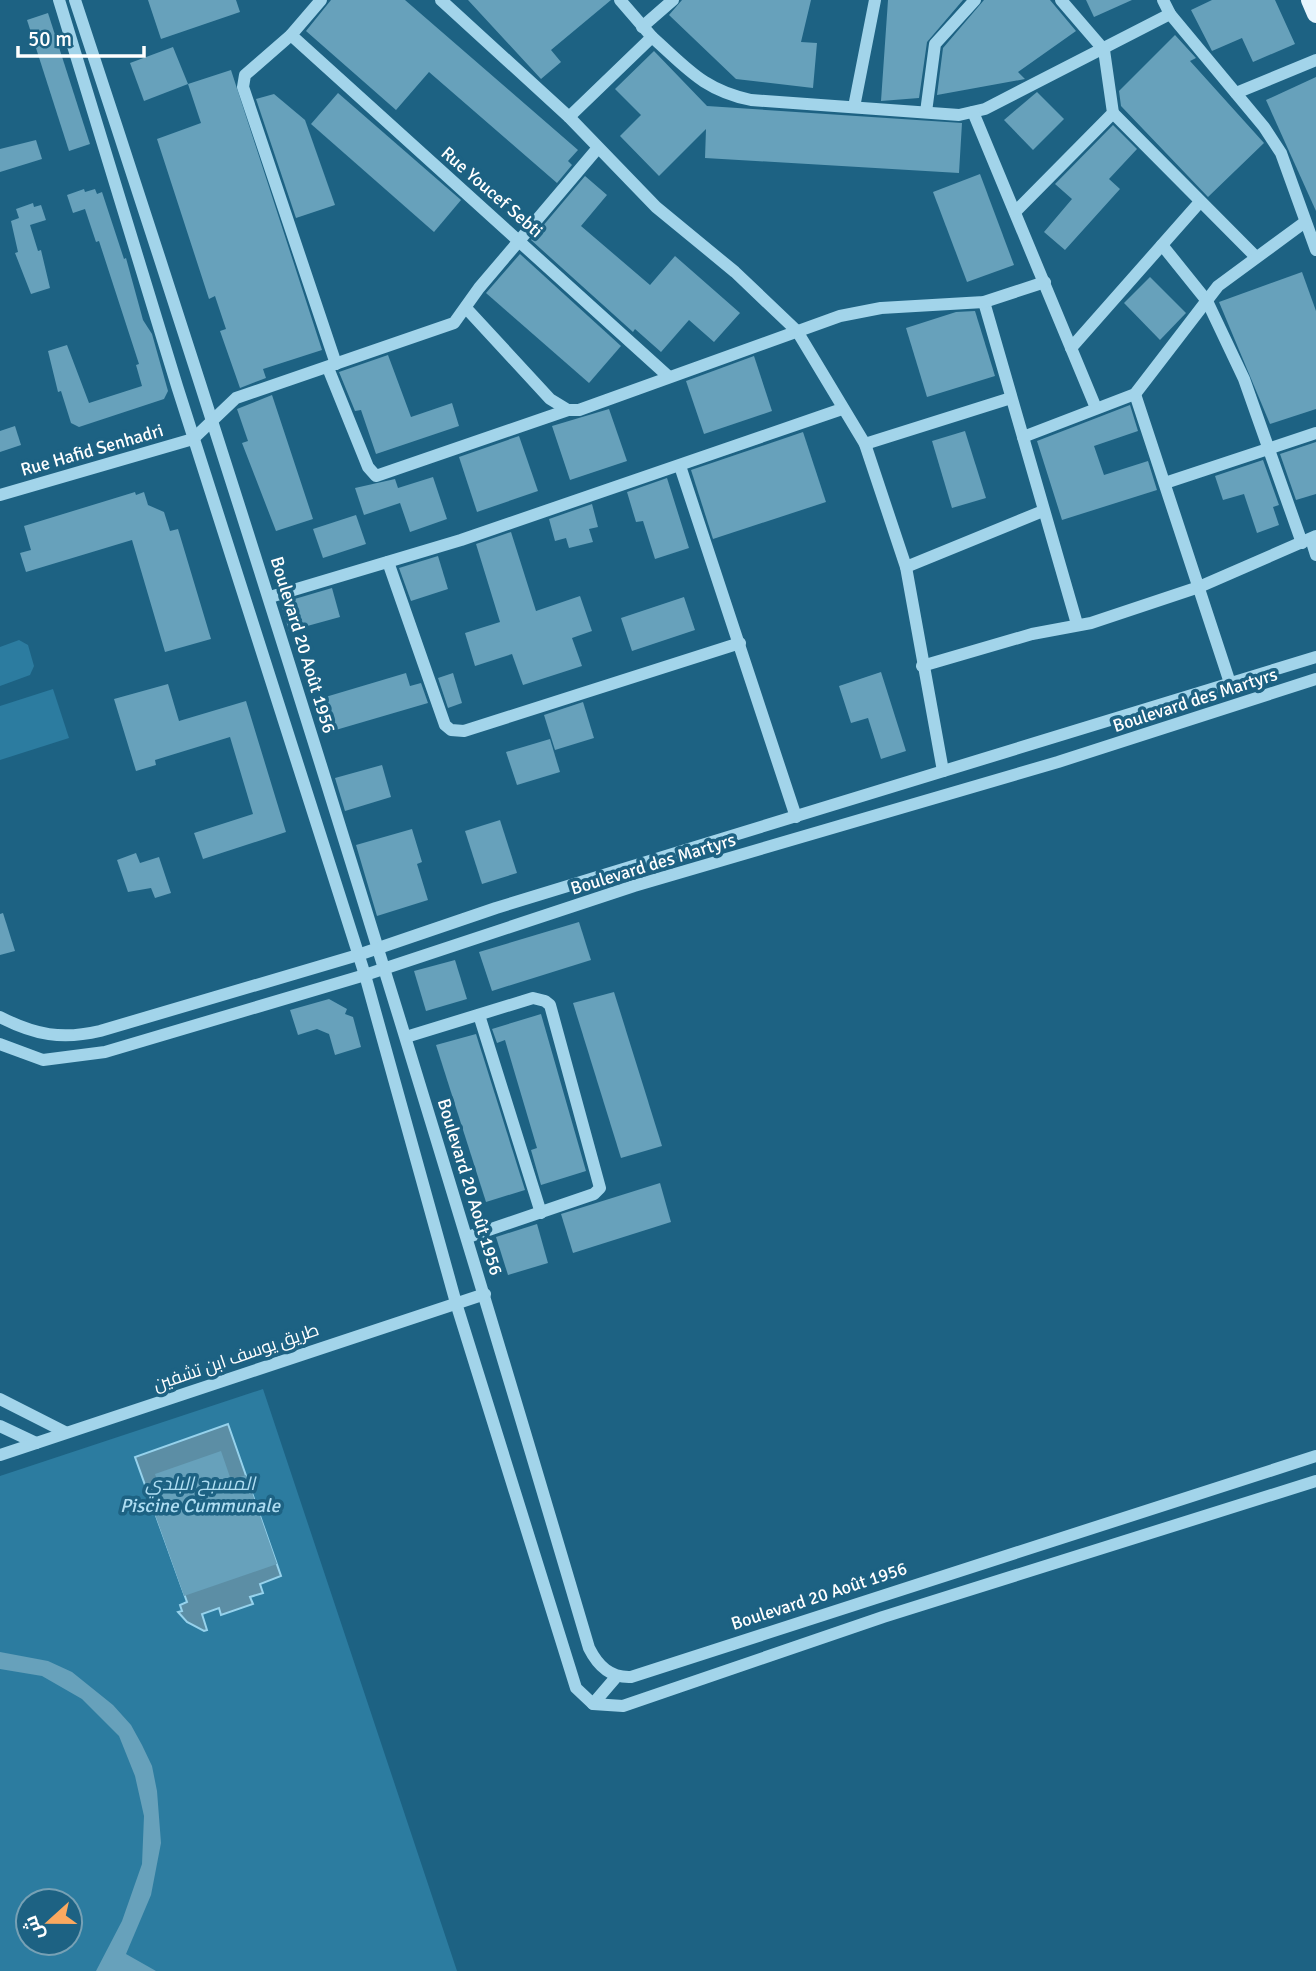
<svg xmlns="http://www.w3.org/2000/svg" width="1316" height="1971" font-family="Signika,Cairo,sans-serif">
  <rect width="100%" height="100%" fill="#1d6283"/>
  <g fill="#2c7ca0" fill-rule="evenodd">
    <polygon points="19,640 28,645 34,666 30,675 0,686 0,647"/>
    <polygon points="53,689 69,738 0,760 0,706"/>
    <path d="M263 1389 457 1971H0V1476ZM28 1901H70V1943H28Z"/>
  </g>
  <polygon fill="#5c8ea5" stroke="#96d2ec" stroke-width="2" points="228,1424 281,1576 260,1584 263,1593 250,1597 253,1604 221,1615 219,1608 202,1614 207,1630 204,1631 187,1622 178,1612 182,1611 180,1605 187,1602 135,1457"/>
  <g fill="#67a1bb">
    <polygon points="148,0 236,0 240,12 161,39"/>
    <polygon points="331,0 405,0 578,150 568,161 572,165 557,183 429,72 396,110 306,31"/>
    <polygon points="468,0 611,0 551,50 561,62 541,79"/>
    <polygon points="682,0 811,0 801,42 817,43 813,88 736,79 669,15"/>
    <polygon points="888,0 963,0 927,42 919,98 881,101"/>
    <polygon points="984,0 1050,0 1076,31 1018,72 1025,79 937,95 943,48"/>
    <polygon points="1086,0 1132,0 1094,17"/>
    <polygon points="1212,0 1275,0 1295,44 1253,62 1242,38 1212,51 1191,10"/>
    <polygon points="48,13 90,144 69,151 27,20"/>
    <polygon points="1175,35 1196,58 1190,61 1264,143 1208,197 1121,106 1119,91"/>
    <polygon points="173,47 188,84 144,101 130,63"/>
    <polygon points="654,51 707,106 962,123 959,173 705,158 706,129 659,176 620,136 641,115 615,89"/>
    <polygon points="231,70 322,350 263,369 266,378 240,388 220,331 226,329 215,296 209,299 157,139 201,123 188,84"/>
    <polygon points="1316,77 1316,211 1266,100"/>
    <polygon points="1037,92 1064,119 1033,150 1004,120"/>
    <polygon points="338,93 461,200 434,232 311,124"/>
    <polygon points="274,94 305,120 335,205 296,218 256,99"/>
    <polygon points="1113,125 1137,149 1109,179 1120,189 1065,250 1044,232 1072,199 1055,184"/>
    <polygon points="36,140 42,159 0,172 0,149"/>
    <polygon points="980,174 1014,265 967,282 933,192"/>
    <polygon points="585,176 607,195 581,226 650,285 675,256 740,313 714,342 689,320 661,352 635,329 633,332 531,240"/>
    <polygon points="84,189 85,192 95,189 97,194 102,192 124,259 126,258 143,320 152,334 168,391 164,399 79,427 71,423 61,391 58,392 48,351 67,345 89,403 142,386 136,365 139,364 99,241 96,242 85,209 73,213 67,195"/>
    <polygon points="33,203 34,207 41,205 46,220 30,225 38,251 41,250 50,288 31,294 15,253 18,252 11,221 19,218 16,209"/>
    <polygon points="520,254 621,346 589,383 486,293"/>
    <polygon points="1302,272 1316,311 1316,409 1270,424 1219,302"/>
    <polygon points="1150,277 1186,313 1160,340 1124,303"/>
    <polygon points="975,311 995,376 927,397 906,328 956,312"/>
    <polygon points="388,355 411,417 452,403 459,426 376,454 361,410 355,411 339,372"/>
    <polygon points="754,356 772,411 704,434 686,381"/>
    <polygon points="272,395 313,519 276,531 242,443 248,441 237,409"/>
    <polygon points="1130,405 1138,431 1094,446 1104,475 1148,461 1157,490 1062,520 1037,441"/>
    <polygon points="609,409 627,461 570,480 552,426"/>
    <polygon points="15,426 21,445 0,452 0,431"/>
    <polygon points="965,431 986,498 952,508 932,441"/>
    <polygon points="803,432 826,502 713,539 691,470"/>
    <polygon points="519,436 538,491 477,512 459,457"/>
    <polygon points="1316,442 1316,494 1296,500 1280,454"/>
    <polygon points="1263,460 1279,505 1273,507 1279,525 1257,533 1244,494 1223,500 1215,476"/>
    <polygon points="433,477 447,519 410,532 400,503 364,515 355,488 395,479 398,488"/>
    <polygon points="667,478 689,548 655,559 643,521 636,522 627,492"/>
    <polygon points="135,492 136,495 144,492 148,505 164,512 170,531 178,529 211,639 165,652 132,540 26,572 20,553 31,550 24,526"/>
    <polygon points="592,504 598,527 589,529 593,542 569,548 566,538 555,541 549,519"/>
    <polygon points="356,515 366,544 323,558 313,529"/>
    <polygon points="511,532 536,611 580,596 592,631 572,638 582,666 523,685 512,654 475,666 465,633 500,622 476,544"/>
    <polygon points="438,556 448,589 411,601 399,568"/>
    <polygon points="332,588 340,617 289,631 281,603"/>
    <polygon points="684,597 695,630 632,651 621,618"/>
    <polygon points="881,672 906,751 881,759 868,718 851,723 839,686"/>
    <polygon points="406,673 410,686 421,683 428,703 322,734 312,701"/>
    <polygon points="453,673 462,703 448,708 438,678"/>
    <polygon points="168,684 179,721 246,701 286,832 203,859 194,833 253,814 230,737 155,760 156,765 136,771 114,699"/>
    <polygon points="583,702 594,738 555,750 544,715"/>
    <polygon points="550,739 560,772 517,785 506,752"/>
    <polygon points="382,765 391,797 345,811 335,778"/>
    <polygon points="500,820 517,873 482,884 465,831"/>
    <polygon points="412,829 422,862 417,864 428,900 377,916 356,845"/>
    <polygon points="136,853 140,863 159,857 171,893 155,898 151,888 128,892 117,860"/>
    <polygon points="3,913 15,951 0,955 0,914"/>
    <polygon points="579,922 591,960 492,991 479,952"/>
    <polygon points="455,960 467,999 426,1011 414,971"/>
    <polygon points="614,992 662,1146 621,1158 573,1003"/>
    <polygon points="329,999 347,1009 345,1014 353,1017 361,1047 335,1055 329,1034 317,1029 298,1035 290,1010"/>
    <polygon points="541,1014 586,1171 541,1185 531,1150 537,1148 505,1040 497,1043 492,1029"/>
    <polygon points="476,1034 525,1190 486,1202 436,1045"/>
    <polygon points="660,1183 671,1222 573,1253 561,1214"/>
    <polygon points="537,1224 548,1263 508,1275 496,1237"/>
    <polygon points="221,1451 231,1480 246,1475 277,1564 184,1596 153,1509 165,1504 155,1474"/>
    <polygon points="0,1652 48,1661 72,1672 113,1705 131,1725 142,1745 152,1766 157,1791 161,1843 151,1895 126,1954 156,1971 96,1971 122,1921 142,1864 144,1816 135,1776 119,1736 82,1699 42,1676 0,1669"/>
  </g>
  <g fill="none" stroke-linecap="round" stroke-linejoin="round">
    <g stroke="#a2d4ea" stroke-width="12">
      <polyline points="59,0 177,386 365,975 456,1303 576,1688 593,1704 623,1706 883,1617 1316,1481"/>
      <path d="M75 0C256 547 426 1096 589 1648 598 1666 610 1678 631 1677L1316 1456"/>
      <polyline points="321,0 291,35 245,75 243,87 336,364"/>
      <polyline points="441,0 569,117 656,207 735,272 797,331 865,444 906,567 943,771"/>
      <polyline points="1163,0 1170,14 1264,127 1281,153 1316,250"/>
      <polyline points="642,27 673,0"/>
      <polyline points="291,35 669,377"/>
      <path d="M652 37C687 68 703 90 751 100L959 115 985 109 1170 14"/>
      <polyline points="1236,93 1316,60"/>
      <polyline points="854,107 875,0"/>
      <polyline points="926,112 935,44 975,0"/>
      <polyline points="973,112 1096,408"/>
      <polyline points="1113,113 1256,257"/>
      <polyline points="569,117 652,37 620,0"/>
      <polyline points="1015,212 1113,113 1104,50 1061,0"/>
      <polyline points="1162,245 1207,301 1244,379 1302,543"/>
      <polyline points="984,302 1077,624"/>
      <polyline points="466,308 550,399 568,410 579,410 840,316 881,308 984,302 1045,282"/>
      <polyline points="1071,348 1199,203"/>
      <polyline points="328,368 368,467 376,476 568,410"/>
      <polyline points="1135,394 1230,683"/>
      <polyline points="1023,437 1135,394 1218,286 1305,222"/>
      <polyline points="865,444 1011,398"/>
      <polyline points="680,466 796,817"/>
      <polyline points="1165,483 1316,433"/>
      <polyline points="0,495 193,439 236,398 454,323 479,288 597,149"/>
      <polyline points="1311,539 1316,555"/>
      <polyline points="388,562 445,725 451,730 464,731 740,643"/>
      <polyline points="906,567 1043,511"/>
      <polyline points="270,597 461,540 842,409"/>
      <polyline points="922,666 1032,634 1091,623 1199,587 1316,536"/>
      <polyline points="479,1015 541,1213"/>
      <path d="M0 1017C35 1035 62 1040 100 1031L358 955 496 908 1316 657"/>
      <polyline points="406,1037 533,998 545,1001 550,1005 600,1188 594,1194 468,1237"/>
      <polyline points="0,1044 43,1060 105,1052 365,975 634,886 1058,762 1316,679"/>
      <polyline points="0,1399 65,1432"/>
      <polyline points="0,1426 36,1443"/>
      <polyline points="0,1455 485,1294"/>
      <polyline points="593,1704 617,1676"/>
    </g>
    <polyline stroke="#e6f5fe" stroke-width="18" points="1310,0 1316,14"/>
  </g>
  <g text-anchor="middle" stroke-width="7" stroke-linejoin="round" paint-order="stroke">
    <g font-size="18" fill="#fff" stroke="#1d6283">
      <text transform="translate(492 192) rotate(41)" y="6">Rue Youcef Sebti</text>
      <text transform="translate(92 450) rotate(-16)" y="6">Rue Hafid Senhadri</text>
      <text transform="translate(303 645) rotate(73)" y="6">Boulevard 20 Août 1956</text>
      <text transform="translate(1195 700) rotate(-18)" y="6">Boulevard des Martyrs</text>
      <text transform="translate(653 864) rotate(-17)" y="6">Boulevard des Martyrs</text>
      <text transform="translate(470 1187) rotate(73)" y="6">Boulevard 20 Août 1956</text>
      <text transform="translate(236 1357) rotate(-19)" y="6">طريق يوسف ابن تشفين</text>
      <text transform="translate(819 1596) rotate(-18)" y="6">Boulevard 20 Août 1956</text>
    </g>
    <g font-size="19" font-style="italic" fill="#aeddf2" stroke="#1d6283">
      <text x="200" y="1490">المسبح البلدي<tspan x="200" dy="22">Piscine Cummunale</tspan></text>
    </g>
  </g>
  <g transform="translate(49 1922) rotate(249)"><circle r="33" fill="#1d6283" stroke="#77a1b5" stroke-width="2"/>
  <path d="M0-5L12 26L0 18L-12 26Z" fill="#faa960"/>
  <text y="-10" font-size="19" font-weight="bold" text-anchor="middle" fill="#ffffff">ش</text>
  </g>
  <path d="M18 46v10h126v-10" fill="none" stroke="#ffffff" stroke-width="3.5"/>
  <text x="28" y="46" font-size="21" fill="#ffffff" stroke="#1d6283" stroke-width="5" paint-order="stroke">50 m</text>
</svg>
